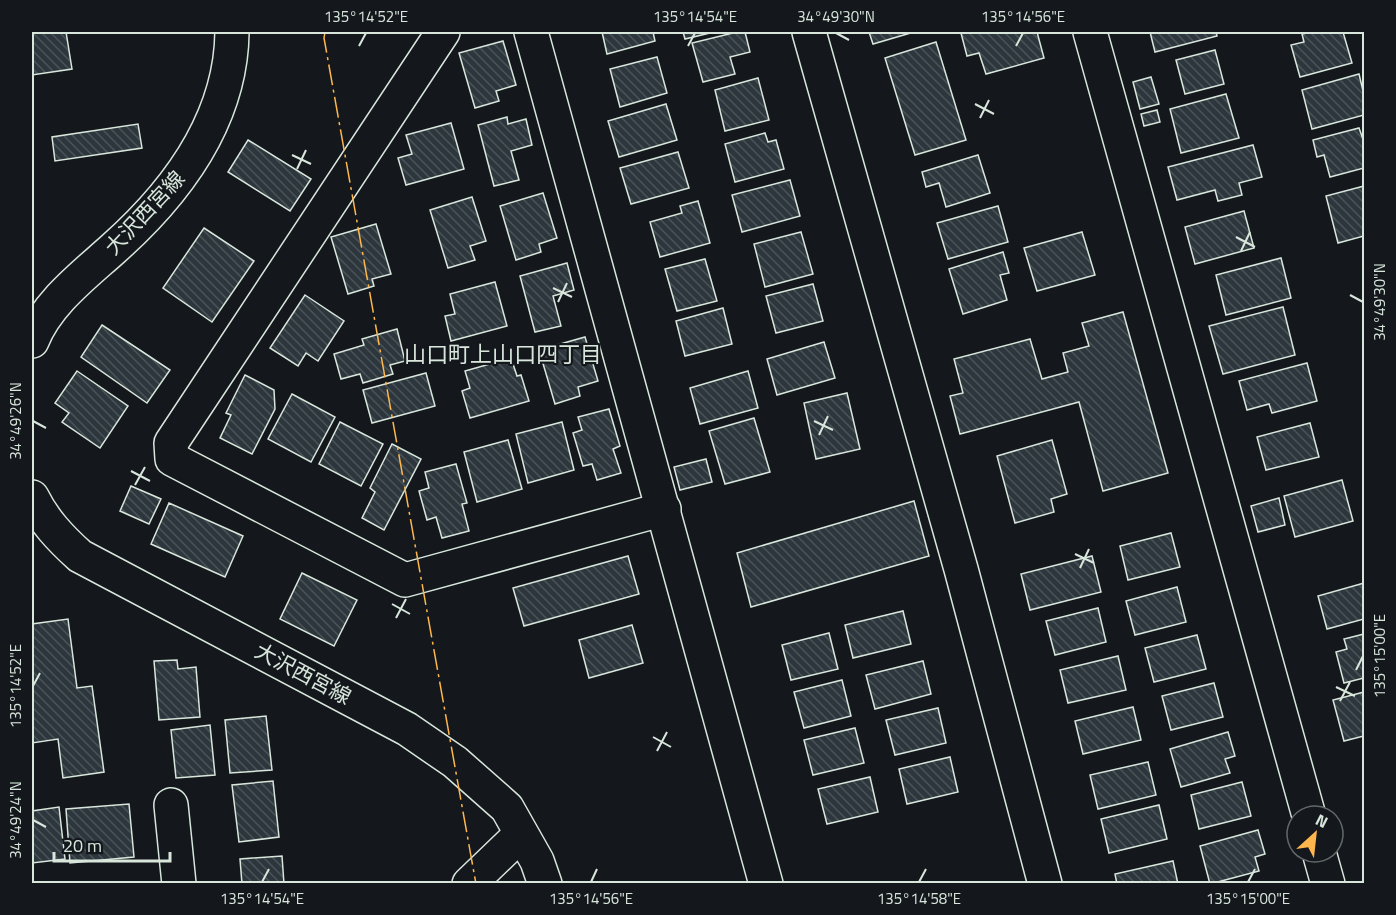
<svg xmlns="http://www.w3.org/2000/svg" width="1396" height="915" font-family="'Titillium Web','Noto Sans JP',sans-serif">
  <defs>
    <pattern id="building-back-hatch" width="6" height="6" patternUnits="userSpaceOnUse" patternTransform="scale(1.5)"><rect width="6" height="6" fill="#2c363c"/><path d="M-1 5l2 2M0 0l6 6M5-1l2 2" fill="none" stroke="#4a5358"/></pattern>
  </defs>
  <rect width="100%" height="100%" fill="#14181c"/>
  <g fill="url(#building-back-hatch)" stroke="#d8e6dc" stroke-width="1.5">
    <polygon points="42,32 66,32 72,69 32,75 32,33"/>
    <polygon points="602,32 653,32 655,41 607,54"/>
    <polygon points="683,32 714,32 685,39"/>
    <polygon points="737,32 745,32 750,52 730,57 735,74 703,82 692,43"/>
    <polygon points="869,32 914,32 873,44"/>
    <polygon points="965,32 1037,32 1044,58 986,74 979,53 967,56 961,33"/>
    <polygon points="1150,32 1216,32 1217,36 1155,52"/>
    <polygon points="1312,32 1343,32 1352,63 1300,77 1291,45 1304,42 1302,34"/>
    <polygon points="503,41 516,85 496,91 499,101 475,108 459,53"/>
    <polygon points="936,42 966,140 915,155 885,58"/>
    <polygon points="1215,50 1224,84 1185,94 1176,60"/>
    <polygon points="657,57 667,93 620,107 610,69"/>
    <polygon points="1359,74 1364,95 1364,115 1312,129 1302,90"/>
    <polygon points="1151,77 1159,104 1140,109 1133,82"/>
    <polygon points="758,78 769,120 725,131 715,90"/>
    <polygon points="1226,94 1239,138 1181,153 1170,109"/>
    <polygon points="666,104 677,140 619,157 608,121"/>
    <polygon points="1157,110 1160,122 1144,126 1141,114"/>
    <polygon points="507,117 508,124 526,119 532,145 511,151 519,180 494,186 478,125"/>
    <polygon points="451,123 464,169 406,185 398,158 412,154 406,135"/>
    <polygon points="138,124 142,148 55,161 52,137"/>
    <polygon points="1359,128 1364,142 1364,168 1330,177 1324,155 1317,157 1313,140"/>
    <polygon points="765,133 768,142 776,140 784,169 735,182 725,144"/>
    <polygon points="248,140 311,179 290,211 228,172"/>
    <polygon points="1253,145 1262,177 1239,183 1242,195 1218,201 1215,190 1177,200 1168,167"/>
    <polygon points="678,152 689,188 631,204 620,168"/>
    <polygon points="978,155 990,193 946,207 939,183 926,187 922,172"/>
    <polygon points="790,180 800,216 742,232 732,195"/>
    <polygon points="1364,186 1364,236 1338,243 1326,196"/>
    <polygon points="543,193 557,238 539,244 541,252 516,260 500,206"/>
    <polygon points="472,197 486,241 470,246 475,260 448,268 430,210"/>
    <polygon points="698,201 710,243 660,257 650,222 682,213 680,206"/>
    <polygon points="998,206 1008,242 948,259 937,223"/>
    <polygon points="1244,211 1254,248 1195,264 1185,227"/>
    <polygon points="376,224 391,274 372,279 374,286 348,294 331,237"/>
    <polygon points="204,228 254,261 212,322 163,288"/>
    <polygon points="801,232 813,274 765,287 754,244"/>
    <polygon points="1082,232 1095,275 1037,291 1024,248"/>
    <polygon points="1003,252 1009,273 1000,275 1007,300 963,314 949,269"/>
    <polygon points="1281,258 1291,298 1226,315 1216,275"/>
    <polygon points="705,259 717,301 677,311 665,269"/>
    <polygon points="567,263 574,290 553,296 561,326 535,332 520,276"/>
    <polygon points="495,282 507,326 451,341 445,316 455,314 450,294"/>
    <polygon points="813,284 823,321 776,333 766,296"/>
    <polygon points="305,295 344,321 318,361 306,353 298,366 270,348"/>
    <polygon points="1283,307 1295,355 1223,374 1209,326"/>
    <polygon points="723,308 732,344 685,356 676,321"/>
    <polygon points="1123,312 1168,473 1103,491 1079,402 960,434 950,396 963,393 954,359 1030,339 1042,379 1068,372 1063,353 1089,346 1082,323"/>
    <polygon points="102,325 170,370 147,403 81,357"/>
    <polygon points="397,329 405,361 390,365 393,374 363,383 360,374 341,379 334,354 364,345 362,339"/>
    <polygon points="585,337 598,381 578,387 580,396 555,404 539,350"/>
    <polygon points="824,342 835,378 777,395 767,359"/>
    <polygon points="511,358 517,376 521,375 529,401 470,418 462,391 470,388 465,371"/>
    <polygon points="1307,363 1317,401 1272,413 1269,404 1247,410 1239,381"/>
    <polygon points="77,371 128,406 100,448 62,422 69,413 55,403"/>
    <polygon points="748,371 758,408 700,424 690,388"/>
    <polygon points="426,373 435,406 372,423 363,390"/>
    <polygon points="245,375 274,390 275,409 252,454 220,438 231,415 226,413"/>
    <polygon points="847,393 860,449 816,459 804,403"/>
    <polygon points="292,394 335,417 311,462 268,439"/>
    <polygon points="609,409 620,446 613,449 621,473 597,480 592,464 583,466 573,433 582,430 578,417"/>
    <polygon points="754,418 770,472 725,484 709,431"/>
    <polygon points="340,422 383,444 361,486 319,464"/>
    <polygon points="562,422 574,470 528,483 516,434"/>
    <polygon points="1310,423 1319,457 1266,470 1257,437"/>
    <polygon points="508,440 522,489 477,502 464,452"/>
    <polygon points="1052,440 1067,494 1051,499 1054,512 1015,523 997,456"/>
    <polygon points="392,444 421,459 384,530 362,518 375,492 370,488"/>
    <polygon points="706,459 712,482 680,490 674,467"/>
    <polygon points="456,464 467,503 462,504 469,531 442,538 436,517 427,520 419,491 429,488 425,472"/>
    <polygon points="1342,480 1353,521 1295,537 1284,496"/>
    <polygon points="131,486 161,499 149,524 120,511"/>
    <polygon points="1279,498 1285,525 1258,532 1251,506"/>
    <polygon points="914,501 929,556 751,607 737,553"/>
    <polygon points="169,503 243,536 225,577 151,544"/>
    <polygon points="1171,533 1180,567 1128,580 1120,546"/>
    <polygon points="628,556 639,594 524,626 513,588"/>
    <polygon points="1092,556 1101,592 1030,610 1021,574"/>
    <polygon points="302,573 357,600 334,646 280,619"/>
    <polygon points="1364,583 1364,619 1327,629 1318,596"/>
    <polygon points="1177,587 1186,622 1135,635 1126,601"/>
    <polygon points="1098,608 1106,642 1055,655 1046,621"/>
    <polygon points="903,611 911,644 853,658 845,625"/>
    <polygon points="68,619 77,688 92,686 104,772 63,778 58,739 32,743 32,624"/>
    <polygon points="632,625 643,663 589,678 579,640"/>
    <polygon points="829,633 838,669 791,680 782,645"/>
    <polygon points="1364,634 1364,678 1344,683 1336,652 1347,649 1344,639"/>
    <polygon points="1197,635 1206,669 1154,682 1145,648"/>
    <polygon points="1118,656 1126,690 1068,703 1060,670"/>
    <polygon points="177,660 178,669 196,667 200,717 159,720 154,661"/>
    <polygon points="923,661 931,694 875,709 866,675"/>
    <polygon points="842,680 851,716 804,728 794,692"/>
    <polygon points="1214,683 1223,717 1171,730 1162,696"/>
    <polygon points="1364,692 1364,736 1344,741 1333,700"/>
    <polygon points="1133,707 1141,740 1083,754 1075,721"/>
    <polygon points="938,708 946,743 895,755 886,720"/>
    <polygon points="266,716 272,770 230,773 225,720"/>
    <polygon points="210,725 215,775 176,778 171,730"/>
    <polygon points="855,728 864,763 813,775 804,740"/>
    <polygon points="1228,732 1235,756 1225,759 1230,773 1181,787 1170,749"/>
    <polygon points="950,757 958,792 907,804 899,769"/>
    <polygon points="1148,762 1156,795 1098,809 1090,775"/>
    <polygon points="870,777 878,812 827,824 818,789"/>
    <polygon points="273,781 279,837 239,842 232,785"/>
    <polygon points="1242,782 1251,816 1199,829 1191,795"/>
    <polygon points="129,804 134,857 70,863 66,809"/>
    <polygon points="1159,805 1167,839 1109,853 1101,819"/>
    <polygon points="59,807 65,859 32,863 32,811"/>
    <polygon points="1258,830 1265,854 1255,857 1259,871 1210,884 1200,846"/>
    <polygon points="282,856 284,884 242,884 240,859"/>
    <polygon points="1173,861 1178,884 1117,884 1115,874"/>
  </g>
  <g fill="none" stroke-linecap="round" stroke-linejoin="round">
    <defs>
      <g id="minor">
        <polyline points="443,32 171,443 172,459 405,580 664,509"/>
        <polyline points="531,32 766,884"/>
        <polyline points="809,32 961,569 1045,884"/>
        <polyline points="1090,32 1309,816"/>
        <polyline points="171,805 179,884"/>
        <polyline points="1319,852 1328,884"/>
        <polyline points="469,884 521,834"/>
      </g>
      <g id="major">
        <path d="M32 341C47 303 83 276 113 249 176 193 231 120 232 32"/>
        <path d="M32 497C44 521 60 538 80 556L407 729 455 762 507 808 537 861 545 884"/>
      </g>
    </defs>
    <use href="#minor" stroke="#d8e6dc" stroke-width="36"/>
    <use href="#major" stroke="#d8e6dc" stroke-width="36"/>
    <use href="#minor" stroke="#14181c" stroke-width="33"/>
    <use href="#major" stroke="#14181c" stroke-width="33"/>
    <polyline stroke="#ffb74d" stroke-width="1.5" stroke-dasharray="21 4.5 3 4.5" stroke-linecap="butt" points="325,32 324,38 476,884"/>
  </g>
  <path fill="none" stroke="#d8e6dc" stroke-width="2" d="M836 33 849 40M359 46 366 33M688 46 695 33M1016 46 1023 33M975 104 994 114M980 118 989 100M292 155 311 164M297 169 306 150M1236 237 1255 247M1241 251 1250 232M553 288 572 297M1350 295 1363 302M558 302 567 283M33 421 46 428M814 421 833 430M819 435 828 416M131 471 150 481M135 485 145 467M1075 554 1094 563M1080 568 1089 549M392 604 410 614M396 618 406 599M1356 670 1363 656M33 686 40 673M1336 687 1355 696M1340 701 1350 682M653 737 671 747M657 751 667 732M33 820 46 827M262 882 269 869M591 882 597 869M919 882 926 869M1248 882 1255 869"/>
  <g text-anchor="middle" stroke-width="4.5" stroke-linejoin="round" paint-order="stroke">
    <g font-size="21" fill="#d8e6dc" stroke="#14181c">
      <text transform="translate(145 213) rotate(-47)" y="7">大沢西宮線</text>
      <text transform="translate(303 674) rotate(28)" y="7">大沢西宮線</text>
    </g>
    <g font-size="22" fill="#d8e6dc" stroke="#14181c">
      <text x="503" y="362">山口町上山口四丁目</text>
    </g>
  </g>
  <rect width="1396" height="915" fill="none" stroke="#14181c" stroke-width="66"/>
  <g transform="translate(1315 834) rotate(27)"><circle r="28" fill="#14181c" stroke="#626a69" stroke-width="1.5"/>
  <path d="M0-4.5L10 22L0 15L-10 22Z" fill="#ffb74d"/>
  <text y="-9" font-size="16" font-weight="bold" text-anchor="middle" fill="#d8e6dc">N</text>
  </g>
  <path d="M54 852v9h116v-9" fill="none" stroke="#d8e6dc" stroke-width="3"/>
  <text x="63" y="852" font-size="18" fill="#d8e6dc" stroke="#14181c" stroke-width="4.5" paint-order="stroke">20 m</text>
  <rect x="33" y="33" width="1330" height="849" fill="none" stroke="#d8e6dc" stroke-width="2"/>
  <g font-size="15" text-anchor="middle" fill="#d8e6dc">
    <text x="366" y="22">135°14'52"E</text>
    <text x="695" y="22">135°14'54"E</text>
    <text x="836" y="22">34°49'30"N</text>
    <text x="1023" y="22">135°14'56"E</text>
    <text transform="translate(1380 302) rotate(-90)" y="5">34°49'30"N</text>
    <text transform="translate(16 421) rotate(-90)" y="5">34°49'26"N</text>
    <text transform="translate(1380 656) rotate(-90)" y="5">135°15'00"E</text>
    <text transform="translate(16 686) rotate(-90)" y="5">135°14'52"E</text>
    <text transform="translate(16 820) rotate(-90)" y="5">34°49'24"N</text>
    <text x="262" y="904">135°14'54"E</text>
    <text x="591" y="904">135°14'56"E</text>
    <text x="919" y="904">135°14'58"E</text>
    <text x="1248" y="904">135°15'00"E</text>
  </g>
</svg>
